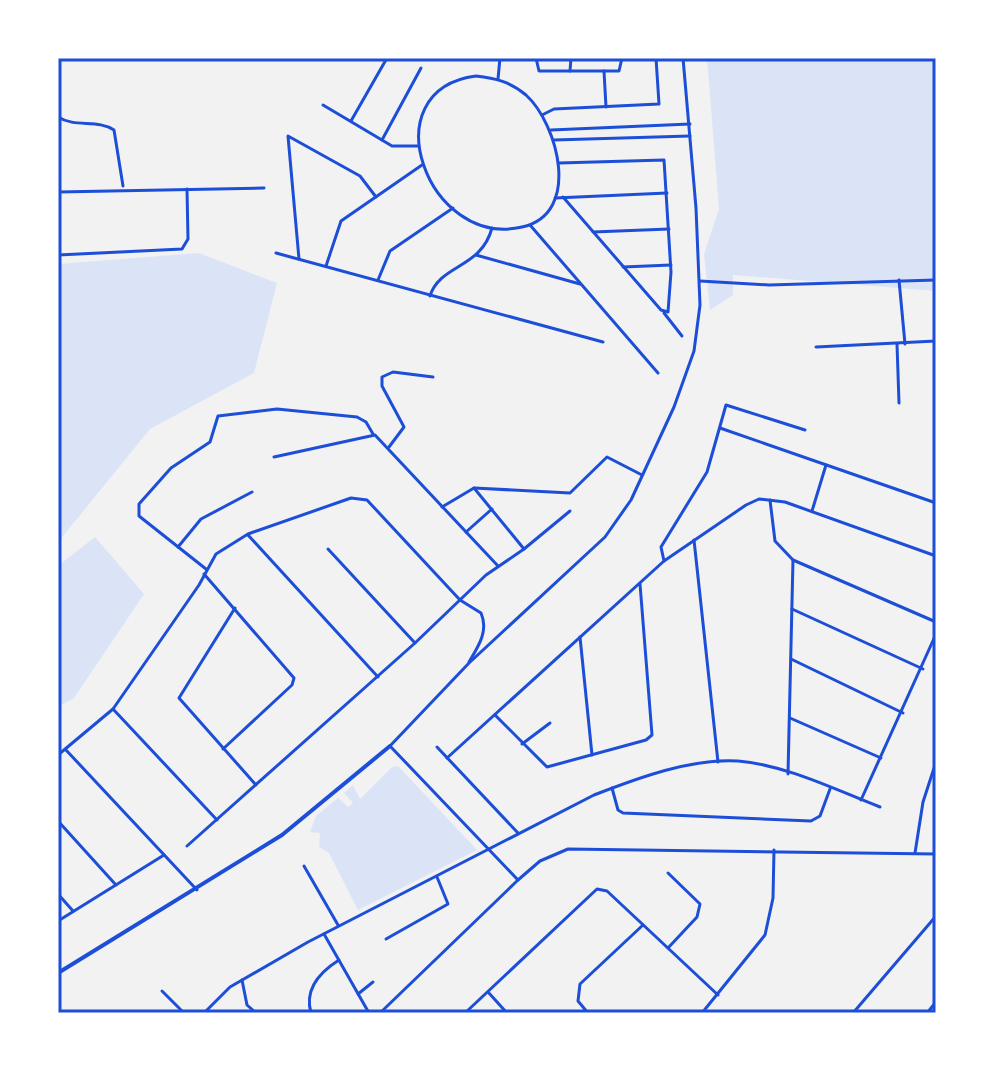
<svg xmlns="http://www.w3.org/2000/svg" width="994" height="1071" font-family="Cabin,sans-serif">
  <rect width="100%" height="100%" fill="#f2f2f2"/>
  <g fill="#dbe4f7">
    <polygon points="707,58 936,58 936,291 733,275 733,295 710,310 704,254 719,209"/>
    <polygon points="199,253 277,283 254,373 150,429 63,536 58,548 58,264"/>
    <polygon points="95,537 144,594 74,698 58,707 58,566"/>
    <polygon points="398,766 477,850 358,910 329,853 319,847 320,833 310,832 316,816 338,798 348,807 353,803 344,793 353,785 360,799 392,767"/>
  </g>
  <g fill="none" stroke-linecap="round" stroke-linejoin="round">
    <g stroke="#1d4ed8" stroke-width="3">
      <polyline points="536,58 539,71 619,71 622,58"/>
      <polyline points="570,71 571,58"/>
      <polyline points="604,71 606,107"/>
      <path d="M476 76C495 78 511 82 526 95 558 124 582 214 522 227 428 249 369 90 476 76Z"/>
      <polyline points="498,79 500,58"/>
      <polyline points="323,105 392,146 418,146"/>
      <polyline points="542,115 554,109 659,104 656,58"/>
      <path d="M58 117C75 128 98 119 114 130L123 186"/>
      <polyline points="351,121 387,58"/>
      <polyline points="551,130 690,124"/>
      <polyline points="382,140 421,68"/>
      <polyline points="554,140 690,136"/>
      <polyline points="559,163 664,160 671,272 668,312 661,310 563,197"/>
      <polyline points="58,192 264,188"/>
      <polyline points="555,198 667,193"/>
      <polyline points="530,225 658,373"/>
      <polyline points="593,232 669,229"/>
      <polyline points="276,253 603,342"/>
      <polyline points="58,255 182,249 188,239 187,189"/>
      <polyline points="476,255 580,284"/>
      <polyline points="299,259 288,136 360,176 376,197"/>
      <polyline points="326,266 341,221 422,165"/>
      <polyline points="623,267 671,265"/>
      <polyline points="378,280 390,251 453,208"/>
      <polyline points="899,280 905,344"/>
      <polyline points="700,281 769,285 936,280"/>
      <path d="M430 296C440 264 481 269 492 228"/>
      <polyline points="664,313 682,336"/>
      <polyline points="897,344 899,403"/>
      <polyline points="816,347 936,341"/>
      <polyline points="720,428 936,503"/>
      <polyline points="389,447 404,427 382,386 382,377 393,372 433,377"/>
      <polyline points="274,457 375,435 498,566"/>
      <polyline points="770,500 775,541 793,560 788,774"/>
      <polyline points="442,507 474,488 570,493 607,457 642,475"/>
      <polyline points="812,511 826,465"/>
      <polyline points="466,532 492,509"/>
      <polyline points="248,535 378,677"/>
      <polyline points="694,540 718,762"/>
      <polyline points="178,547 201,519 252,492"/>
      <polyline points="328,549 415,643"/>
      <polyline points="524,549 570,511"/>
      <polyline points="793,560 936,622"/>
      <polyline points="664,561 661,547 707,472 726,405 805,430"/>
      <polyline points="206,569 139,516 139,504 171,468 210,442 218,416 277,409 357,417 366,422 373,434"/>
      <polyline points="204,574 294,678 292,685 223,749"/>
      <polyline points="235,608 179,698 256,785"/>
      <polyline points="792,609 923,669"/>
      <polyline points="580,637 592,755"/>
      <polyline points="791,659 903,713"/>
      <polyline points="113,709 217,820"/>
      <polyline points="495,715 547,767 646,740 652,735 640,584"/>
      <polyline points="790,718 881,758"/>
      <polyline points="522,744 550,723"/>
      <polyline points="437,747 518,833"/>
      <polyline points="66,750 197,890"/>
      <path d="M58 755 113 709 199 585 216 554 248 534 351 498 367 500 460 600 481 613C489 631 478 647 469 662"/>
      <polyline points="447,758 664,561 746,505 759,499 785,502 936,556"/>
      <polyline points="612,788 618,810 623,813 811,821 820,816 830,789"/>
      <polyline points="861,800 936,634"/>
      <polyline points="58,821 116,885"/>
      <polyline points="187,846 415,643 486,575 524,549 474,488"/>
      <polyline points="915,853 923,802 936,762"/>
      <polyline points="304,866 338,925"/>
      <polyline points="668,873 700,904 697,917 668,948"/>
      <polyline points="58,894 73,911"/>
      <polyline points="58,921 164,855"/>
      <polyline points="324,934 369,1013"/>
      <polyline points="386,939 448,904 437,877"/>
      <polyline points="242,980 247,1005 256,1013"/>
      <polyline points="162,991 184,1013"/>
      <polyline points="488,992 507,1013"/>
      <polyline points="358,994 373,982"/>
      <path d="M204 1013 230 987 308 942 594 795C638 778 691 758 738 761 786 765 836 790 880 807"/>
      <path d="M311 1013C304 989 320 972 339 960"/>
      <polyline points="465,1013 597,889 607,891 718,995"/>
      <polyline points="588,1013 578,1001 580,984 643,925"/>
      <polyline points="702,1013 765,935 773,898 774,850"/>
      <polyline points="853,1013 936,916"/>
      <polyline points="927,1013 936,1002"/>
    </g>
    <g stroke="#1d4ed8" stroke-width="3">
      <polyline points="518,880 390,746 469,663 605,537 631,500 674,407 694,351 700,305 696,208 683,58"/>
      <polyline points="380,1013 518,880 540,861 568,849 936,854"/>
    </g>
    <polyline stroke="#1d4ed8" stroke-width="4" points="58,973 282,835 390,746"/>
  </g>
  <rect width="994" height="1071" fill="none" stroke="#ffffff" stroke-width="120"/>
  <rect x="60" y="60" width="874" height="951" fill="none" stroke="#1d4ed8" stroke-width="3"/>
</svg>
